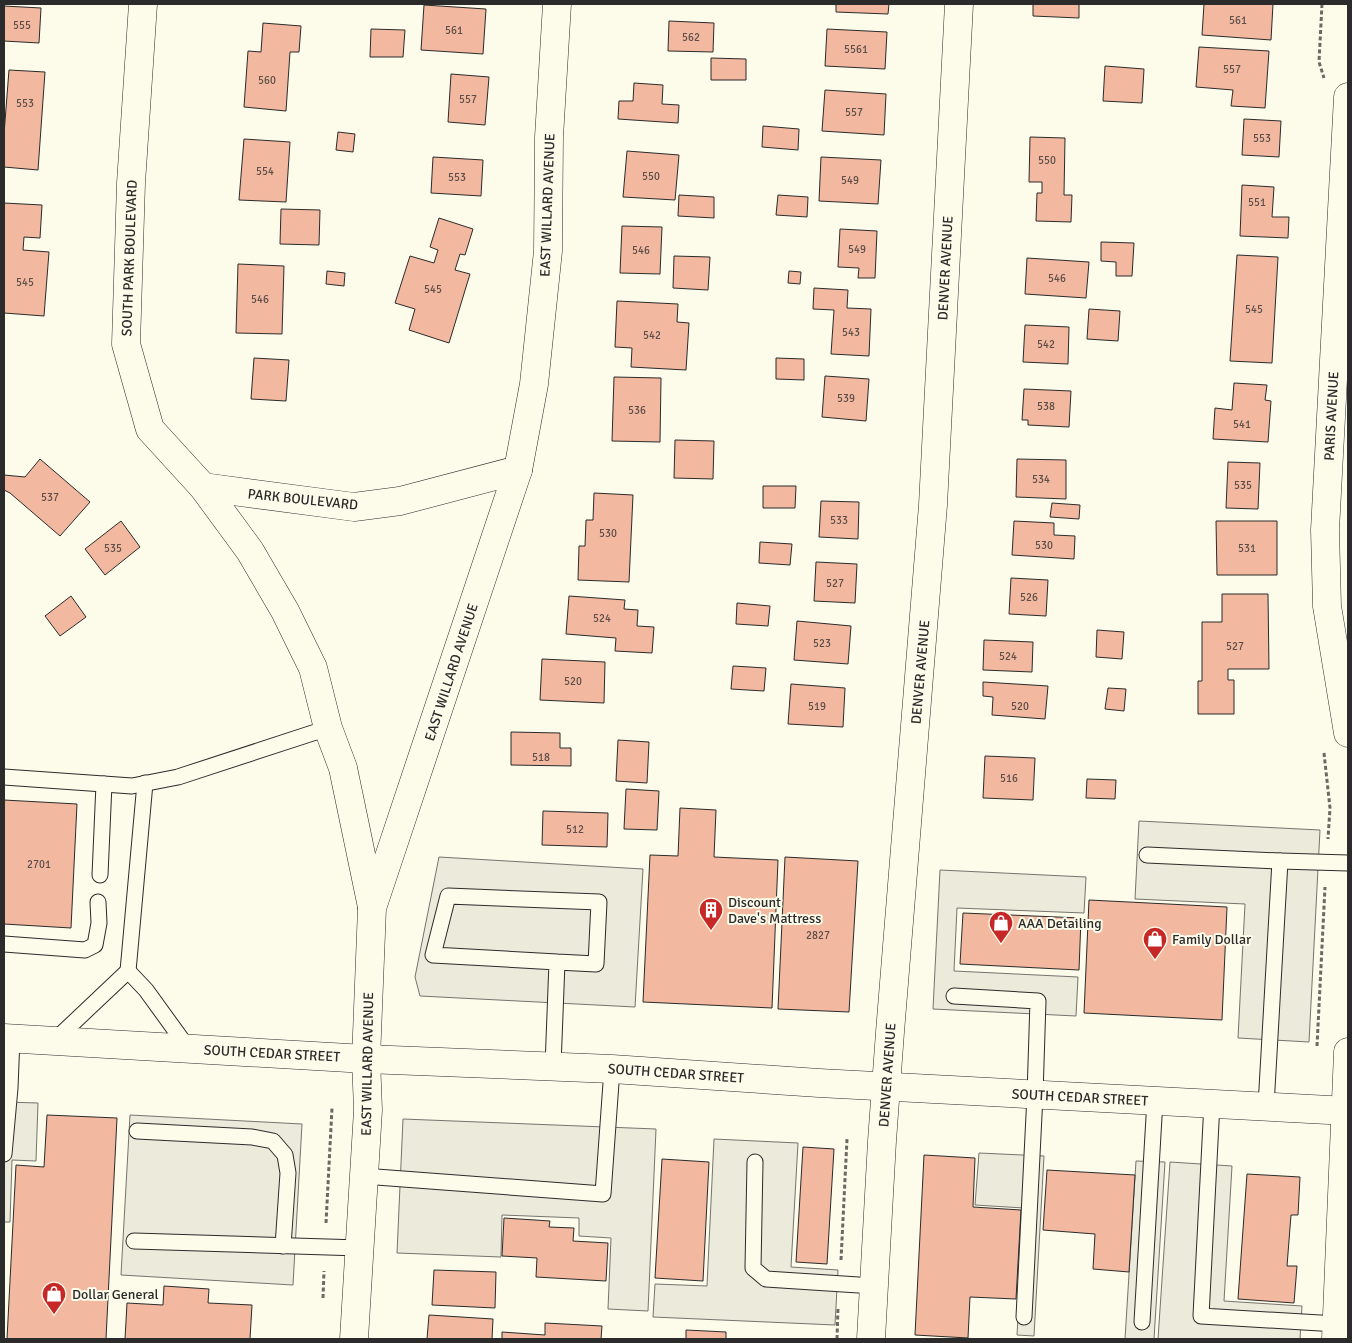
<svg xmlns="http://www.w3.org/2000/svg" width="1352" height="1343" font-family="Signika,sans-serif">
  <rect width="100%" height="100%" fill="#fdfbea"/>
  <g fill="#eceadb" stroke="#74746e">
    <polygon points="1139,821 1320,830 1309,1042 1238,1038 1245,904 1135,899"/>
    <polygon points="439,857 643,869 635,1007 420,996 415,977"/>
    <polygon points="940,870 1086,877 1084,913 957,908 954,971 1078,977 1076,1016 933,1009"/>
    <polygon points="4,1102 38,1103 36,1161 12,1160 10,1222 4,1222"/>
    <polygon points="130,1115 302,1124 293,1285 121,1275"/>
    <polygon points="403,1119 656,1129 648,1311 608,1309 611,1238 579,1236 579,1218 502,1215 501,1257 397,1253"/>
    <polygon points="714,1139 798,1143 791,1267 838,1270 835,1325 653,1317 655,1284 707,1286"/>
    <polygon points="979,1153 1044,1156 1034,1336 1017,1335 1024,1208 975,1205"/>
    <polygon points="1136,1161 1165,1162 1154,1339 1125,1339"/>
    <polygon points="1170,1162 1232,1166 1224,1301 1302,1306 1300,1339 1158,1339"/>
  </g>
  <g fill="#f2b8a0" stroke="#2b2b2b">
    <polygon points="836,4 889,4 888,14 836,12"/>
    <polygon points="1033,4 1079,4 1079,18 1033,16"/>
    <polygon points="1204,4 1273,4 1271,40 1202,35"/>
    <polygon points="424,5 486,9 483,54 421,50"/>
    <polygon points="4,6 41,8 39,43 4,41"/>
    <polygon points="669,21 714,23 713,52 668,51"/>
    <polygon points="263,23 301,26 299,52 290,52 286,111 244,107 248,51 261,52"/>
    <polygon points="371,29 405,30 403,57 370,57"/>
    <polygon points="827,29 887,32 885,69 825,66"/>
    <polygon points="1199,47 1269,51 1265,108 1231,106 1233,90 1196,87"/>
    <polygon points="711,58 746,59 746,80 711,80"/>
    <polygon points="1105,66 1144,69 1142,103 1103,101"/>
    <polygon points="9,70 45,72 38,170 4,167 4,134"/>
    <polygon points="451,74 489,77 485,125 448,122"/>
    <polygon points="634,83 663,85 662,104 679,105 678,123 618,119 619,101 633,101"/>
    <polygon points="825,90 886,94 884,135 822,131"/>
    <polygon points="1244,119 1281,121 1279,157 1242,155"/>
    <polygon points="763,126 799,129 798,150 762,147"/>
    <polygon points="338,132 355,134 353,152 336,150"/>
    <polygon points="1030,137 1065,138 1064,195 1072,195 1071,222 1036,221 1037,193 1042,193 1042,182 1029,182"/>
    <polygon points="244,139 290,142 286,202 239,200"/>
    <polygon points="627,151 679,155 675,200 623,197"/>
    <polygon points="433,157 483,160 481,196 431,193"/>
    <polygon points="821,157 881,160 878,204 819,201"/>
    <polygon points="1242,185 1274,187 1272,217 1289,217 1288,238 1240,236"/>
    <polygon points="679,195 714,197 714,218 678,216"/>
    <polygon points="778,195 808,197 807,217 776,215"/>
    <polygon points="4,203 42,205 40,238 24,237 23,250 49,252 44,316 4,313"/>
    <polygon points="281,209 320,210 319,245 280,244"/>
    <polygon points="439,218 473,229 465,255 460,254 455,270 470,274 449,343 409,330 415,309 395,303 410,256 434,263 438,250 430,247"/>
    <polygon points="622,226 662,227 660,274 620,273"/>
    <polygon points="840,229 877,231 875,278 858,278 859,268 838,267"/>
    <polygon points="1101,242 1134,243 1132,276 1116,276 1116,262 1101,261"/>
    <polygon points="1237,255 1278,257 1272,363 1230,361"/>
    <polygon points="674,256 710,257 708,290 673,288"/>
    <polygon points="1027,258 1089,262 1086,298 1025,294"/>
    <polygon points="238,264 284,266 282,334 236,333"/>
    <polygon points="327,271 345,273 344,286 326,284"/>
    <polygon points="789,271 801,272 800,284 788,283"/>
    <polygon points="814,288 848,290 847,308 871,309 869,356 831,354 834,310 813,309"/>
    <polygon points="617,301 678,304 677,322 689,323 686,370 631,367 632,348 615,347"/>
    <polygon points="1089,309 1120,311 1118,341 1087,339"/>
    <polygon points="1025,325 1069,327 1068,364 1023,362"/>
    <polygon points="254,358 289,360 286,401 251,399"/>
    <polygon points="776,358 804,359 804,380 776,379"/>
    <polygon points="825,376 869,379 866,421 822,417"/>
    <polygon points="614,377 661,378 660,442 612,441"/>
    <polygon points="1234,383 1267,385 1265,400 1271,401 1268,442 1213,439 1215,408 1232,410"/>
    <polygon points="1024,389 1071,391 1069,427 1028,425 1028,420 1022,420"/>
    <polygon points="675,440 714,441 713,479 674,478"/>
    <polygon points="40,459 90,502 60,536 10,493 4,490 4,475 25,477"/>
    <polygon points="1017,459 1066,460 1066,499 1016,497"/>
    <polygon points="1228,462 1260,463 1258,509 1226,508"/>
    <polygon points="763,486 796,486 795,508 763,508"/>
    <polygon points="594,493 633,495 629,582 578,580 579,546 585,546 586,520 593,520"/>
    <polygon points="821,501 859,502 858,539 819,537"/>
    <polygon points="1052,503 1080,505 1079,519 1050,517"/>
    <polygon points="121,521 140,547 105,575 85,549"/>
    <polygon points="1014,521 1054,523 1054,535 1075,536 1074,559 1012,555"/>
    <polygon points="1216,521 1277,521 1277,575 1217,575"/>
    <polygon points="760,542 792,544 790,565 759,563"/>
    <polygon points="816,562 857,564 855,603 814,601"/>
    <polygon points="1011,578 1048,580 1046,616 1009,614"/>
    <polygon points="1222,594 1268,594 1269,669 1228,669 1228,680 1234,680 1234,714 1198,714 1198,681 1202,681 1202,622 1222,622"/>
    <polygon points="71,596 86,617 60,636 45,616"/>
    <polygon points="569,596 625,600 624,609 638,610 637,626 654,627 652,653 615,651 616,638 566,634"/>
    <polygon points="737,603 770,606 768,626 736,624"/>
    <polygon points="797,621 851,626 848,664 794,660"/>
    <polygon points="1097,630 1124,632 1122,659 1096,657"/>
    <polygon points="984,640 1033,642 1032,672 983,670"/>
    <polygon points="542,659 605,662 604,703 540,700"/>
    <polygon points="733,666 766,668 764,691 731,689"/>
    <polygon points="983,682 1048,686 1045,719 992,715 993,697 983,696"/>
    <polygon points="791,684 845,688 843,727 788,724"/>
    <polygon points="1108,688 1126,689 1124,711 1105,709"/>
    <polygon points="511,732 560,733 560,748 571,748 571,766 511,765"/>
    <polygon points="618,740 649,742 647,783 616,781"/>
    <polygon points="985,756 1035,758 1033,800 983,798"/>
    <polygon points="1087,779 1116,780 1115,799 1086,798"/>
    <polygon points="626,789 659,791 657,830 624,829"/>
    <polygon points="4,800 77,804 71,928 4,924"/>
    <polygon points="680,808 716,810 714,857 778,860 772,1008 643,1002 650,855 678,856"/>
    <polygon points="543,811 608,813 607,847 542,845"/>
    <polygon points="785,857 858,861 849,1012 778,1009"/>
    <polygon points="1089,900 1227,907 1222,1020 1084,1013"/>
    <polygon points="963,913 1081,918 1079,970 960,964"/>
    <polygon points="47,1115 117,1118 106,1339 7,1339 16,1165 44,1167"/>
    <polygon points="803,1147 834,1149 827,1264 796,1262"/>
    <polygon points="924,1155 975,1158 973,1207 1021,1210 1016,1299 970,1297 968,1338 915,1335"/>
    <polygon points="662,1159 709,1162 703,1281 655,1278"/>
    <polygon points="1047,1170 1135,1175 1129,1272 1093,1269 1095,1234 1043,1230"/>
    <polygon points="1247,1174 1300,1177 1298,1215 1291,1215 1287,1266 1297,1266 1294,1303 1238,1299"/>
    <polygon points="504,1218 550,1221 549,1227 574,1228 573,1241 608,1243 606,1281 536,1277 537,1258 502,1256"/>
    <polygon points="434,1270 496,1272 495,1308 432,1305"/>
    <polygon points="164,1286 209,1289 208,1303 252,1305 250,1339 125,1339 127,1303 163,1305"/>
    <polygon points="429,1315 493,1319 492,1339 427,1339"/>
    <polygon points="545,1323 602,1326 601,1339 502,1339 502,1332 545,1335"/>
    <polygon points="686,1330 726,1332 726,1339 686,1339"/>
  </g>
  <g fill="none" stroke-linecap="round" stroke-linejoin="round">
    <defs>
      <g id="lane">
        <polyline points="4,777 132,786 178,777 328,728"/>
        <polyline points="1147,855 1280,861"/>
        <polyline points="100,875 104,784"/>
        <polyline points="4,944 85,950 95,945 99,923 98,902"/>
        <polyline points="128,971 145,783"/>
        <polyline points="954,996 1038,1001 1035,1095 1024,1317"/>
        <polyline points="54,1041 128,971 146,990 188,1048"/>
        <polyline points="553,1066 557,962 596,964 599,902 448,896 433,955 557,962"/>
        <polyline points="1212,1103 1201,1316 1337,1324"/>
        <polyline points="1266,1106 1280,861 1348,863"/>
        <polyline points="137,1131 252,1137 273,1141 285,1155 288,1173 283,1246"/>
        <polyline points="4,1154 10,1088 12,1038"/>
        <polyline points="755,1162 753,1268 766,1279 874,1286"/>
        <polyline points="363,1176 603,1194 612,1069"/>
        <polyline points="134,1241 360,1248"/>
        <polyline points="1142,1322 1155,1100"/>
      </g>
      <g id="street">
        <polyline points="143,4 131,183 126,344 150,429 203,487 250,551 285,611 313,668 328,728 343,768 372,907"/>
        <polyline points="1348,97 1325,530 1327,606 1348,733"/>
        <polyline points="203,487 354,507 400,501 518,470"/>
        <polyline points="354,1339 368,1110 366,1059 372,908 518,470 534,384 548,251 549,137 557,4"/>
        <polyline points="871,1339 882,1141 890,1032 933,505 959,4"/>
        <polyline points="1336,1339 1348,1052"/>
      </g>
      <polyline id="primary" points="4,1038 366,1059 612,1069 819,1083 1348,1111"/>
    </defs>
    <use href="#lane" stroke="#2b2b2b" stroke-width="17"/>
    <use href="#street" stroke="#2b2b2b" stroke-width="29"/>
    <use href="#primary" stroke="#2b2b2b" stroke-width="29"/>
    <g stroke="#6a6964" stroke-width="3" stroke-dasharray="4 2.5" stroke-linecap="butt">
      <polyline points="1322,4 1319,62 1324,78"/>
      <polyline points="1324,753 1330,808 1328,839"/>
      <polyline points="1317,1046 1325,887"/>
      <polyline points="326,1223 332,1108"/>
      <polyline points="841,1260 847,1139"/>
      <polyline points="323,1298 324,1271"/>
      <polyline points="837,1339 838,1307"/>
    </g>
    <use href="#lane" stroke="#fdfbea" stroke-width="15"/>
    <use href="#street" stroke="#fdfbea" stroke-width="28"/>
    <use href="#primary" stroke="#fdfbea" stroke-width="28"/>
  </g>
  <defs>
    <symbol id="building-pin" viewBox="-11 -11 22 30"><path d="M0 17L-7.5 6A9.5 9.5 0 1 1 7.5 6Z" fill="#c62828" stroke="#fdfbea"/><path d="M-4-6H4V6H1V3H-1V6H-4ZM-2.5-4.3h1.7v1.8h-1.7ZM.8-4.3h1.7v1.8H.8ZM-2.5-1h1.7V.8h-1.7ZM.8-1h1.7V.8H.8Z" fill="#fff"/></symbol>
    <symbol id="shop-pin" viewBox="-11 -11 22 30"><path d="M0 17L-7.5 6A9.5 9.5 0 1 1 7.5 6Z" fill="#c62828" stroke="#fdfbea"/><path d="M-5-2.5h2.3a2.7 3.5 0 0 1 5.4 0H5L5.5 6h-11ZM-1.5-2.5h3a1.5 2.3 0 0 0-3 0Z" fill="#fff"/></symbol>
  </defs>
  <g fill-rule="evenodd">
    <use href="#building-pin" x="697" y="896" width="28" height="38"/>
    <use href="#shop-pin" x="987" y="909" width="28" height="38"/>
    <use href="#shop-pin" x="1141" y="925" width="28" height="38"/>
    <use href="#shop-pin" x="40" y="1280" width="28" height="38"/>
  </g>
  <g text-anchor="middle" stroke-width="4" stroke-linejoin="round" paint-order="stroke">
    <g font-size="11" fill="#5d4e48">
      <text x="1238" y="24">561</text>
      <text x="22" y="29">555</text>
      <text x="454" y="34">561</text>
      <text x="691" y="41">562</text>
      <text x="856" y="53">5561</text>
      <text x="1232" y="73">557</text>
      <text x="267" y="84">560</text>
      <text x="468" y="103">557</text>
      <text x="25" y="107">553</text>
      <text x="854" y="116">557</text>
      <text x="1262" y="142">553</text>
      <text x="1047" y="164">550</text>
      <text x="265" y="175">554</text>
      <text x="651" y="180">550</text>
      <text x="457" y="181">553</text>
      <text x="850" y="184">549</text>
      <text x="1257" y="206">551</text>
      <text x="857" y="253">549</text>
      <text x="641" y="254">546</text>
      <text x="1057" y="282">546</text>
      <text x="25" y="286">545</text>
      <text x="433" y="293">545</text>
      <text x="260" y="303">546</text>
      <text x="1254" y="313">545</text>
      <text x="851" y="336">543</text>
      <text x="652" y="339">542</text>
      <text x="1046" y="348">542</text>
      <text x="846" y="402">539</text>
      <text x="1046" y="410">538</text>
      <text x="637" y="414">536</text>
      <text x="1242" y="428">541</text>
      <text x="1041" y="483">534</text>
      <text x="1243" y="489">535</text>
      <text x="50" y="501">537</text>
      <text x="839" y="524">533</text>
      <text x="608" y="537">530</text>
      <text x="1044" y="549">530</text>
      <text x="113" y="552">535</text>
      <text x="1247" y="552">531</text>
      <text x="835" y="587">527</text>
      <text x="1029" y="601">526</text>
      <text x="602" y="622">524</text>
      <text x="822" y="647">523</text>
      <text x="1235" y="650">527</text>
      <text x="1008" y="660">524</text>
      <text x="573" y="685">520</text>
      <text x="817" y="710">519</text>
      <text x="1020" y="710">520</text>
      <text x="541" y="761">518</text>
      <text x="1009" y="782">516</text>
      <text x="575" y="833">512</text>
      <text x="39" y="868">2701</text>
      <text x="818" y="939">2827</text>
    </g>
    <g font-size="14" fill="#2b2b2b" stroke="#fdfbea">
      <text transform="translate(547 205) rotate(-88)" y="5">EAST WILLARD AVENUE</text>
      <text transform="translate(129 258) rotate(-88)" y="5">SOUTH PARK BOULEVARD</text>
      <text transform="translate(945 268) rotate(-87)" y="5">DENVER AVENUE</text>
      <text transform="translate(1331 416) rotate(-87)" y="5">PARIS AVENUE</text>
      <text transform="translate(303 499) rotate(6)" y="5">PARK BOULEVARD</text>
      <text transform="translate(451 672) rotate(-72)" y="5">EAST WILLARD AVENUE</text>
      <text transform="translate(920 672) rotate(-85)" y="5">DENVER AVENUE</text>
      <text transform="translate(272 1053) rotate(3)" y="5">SOUTH CEDAR STREET</text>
      <text transform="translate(367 1064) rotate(-89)" y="5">EAST WILLARD AVENUE</text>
      <text transform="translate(676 1073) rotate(4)" y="5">SOUTH CEDAR STREET</text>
      <text transform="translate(887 1075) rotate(-86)" y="5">DENVER AVENUE</text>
      <text transform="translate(1080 1097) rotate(3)" y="5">SOUTH CEDAR STREET</text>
    </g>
    <g font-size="14" fill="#2b2b2b" stroke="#fdfbea" text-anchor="start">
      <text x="728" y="907">Discount<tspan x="728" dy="16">Dave's Mattress</tspan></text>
      <text x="1018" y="928">AAA Detailing</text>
      <text x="1172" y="944">Family Dollar</text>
      <text x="72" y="1299">Dollar General</text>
    </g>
  </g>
  <rect width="1352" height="1343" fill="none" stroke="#2b2b2b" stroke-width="10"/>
</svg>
